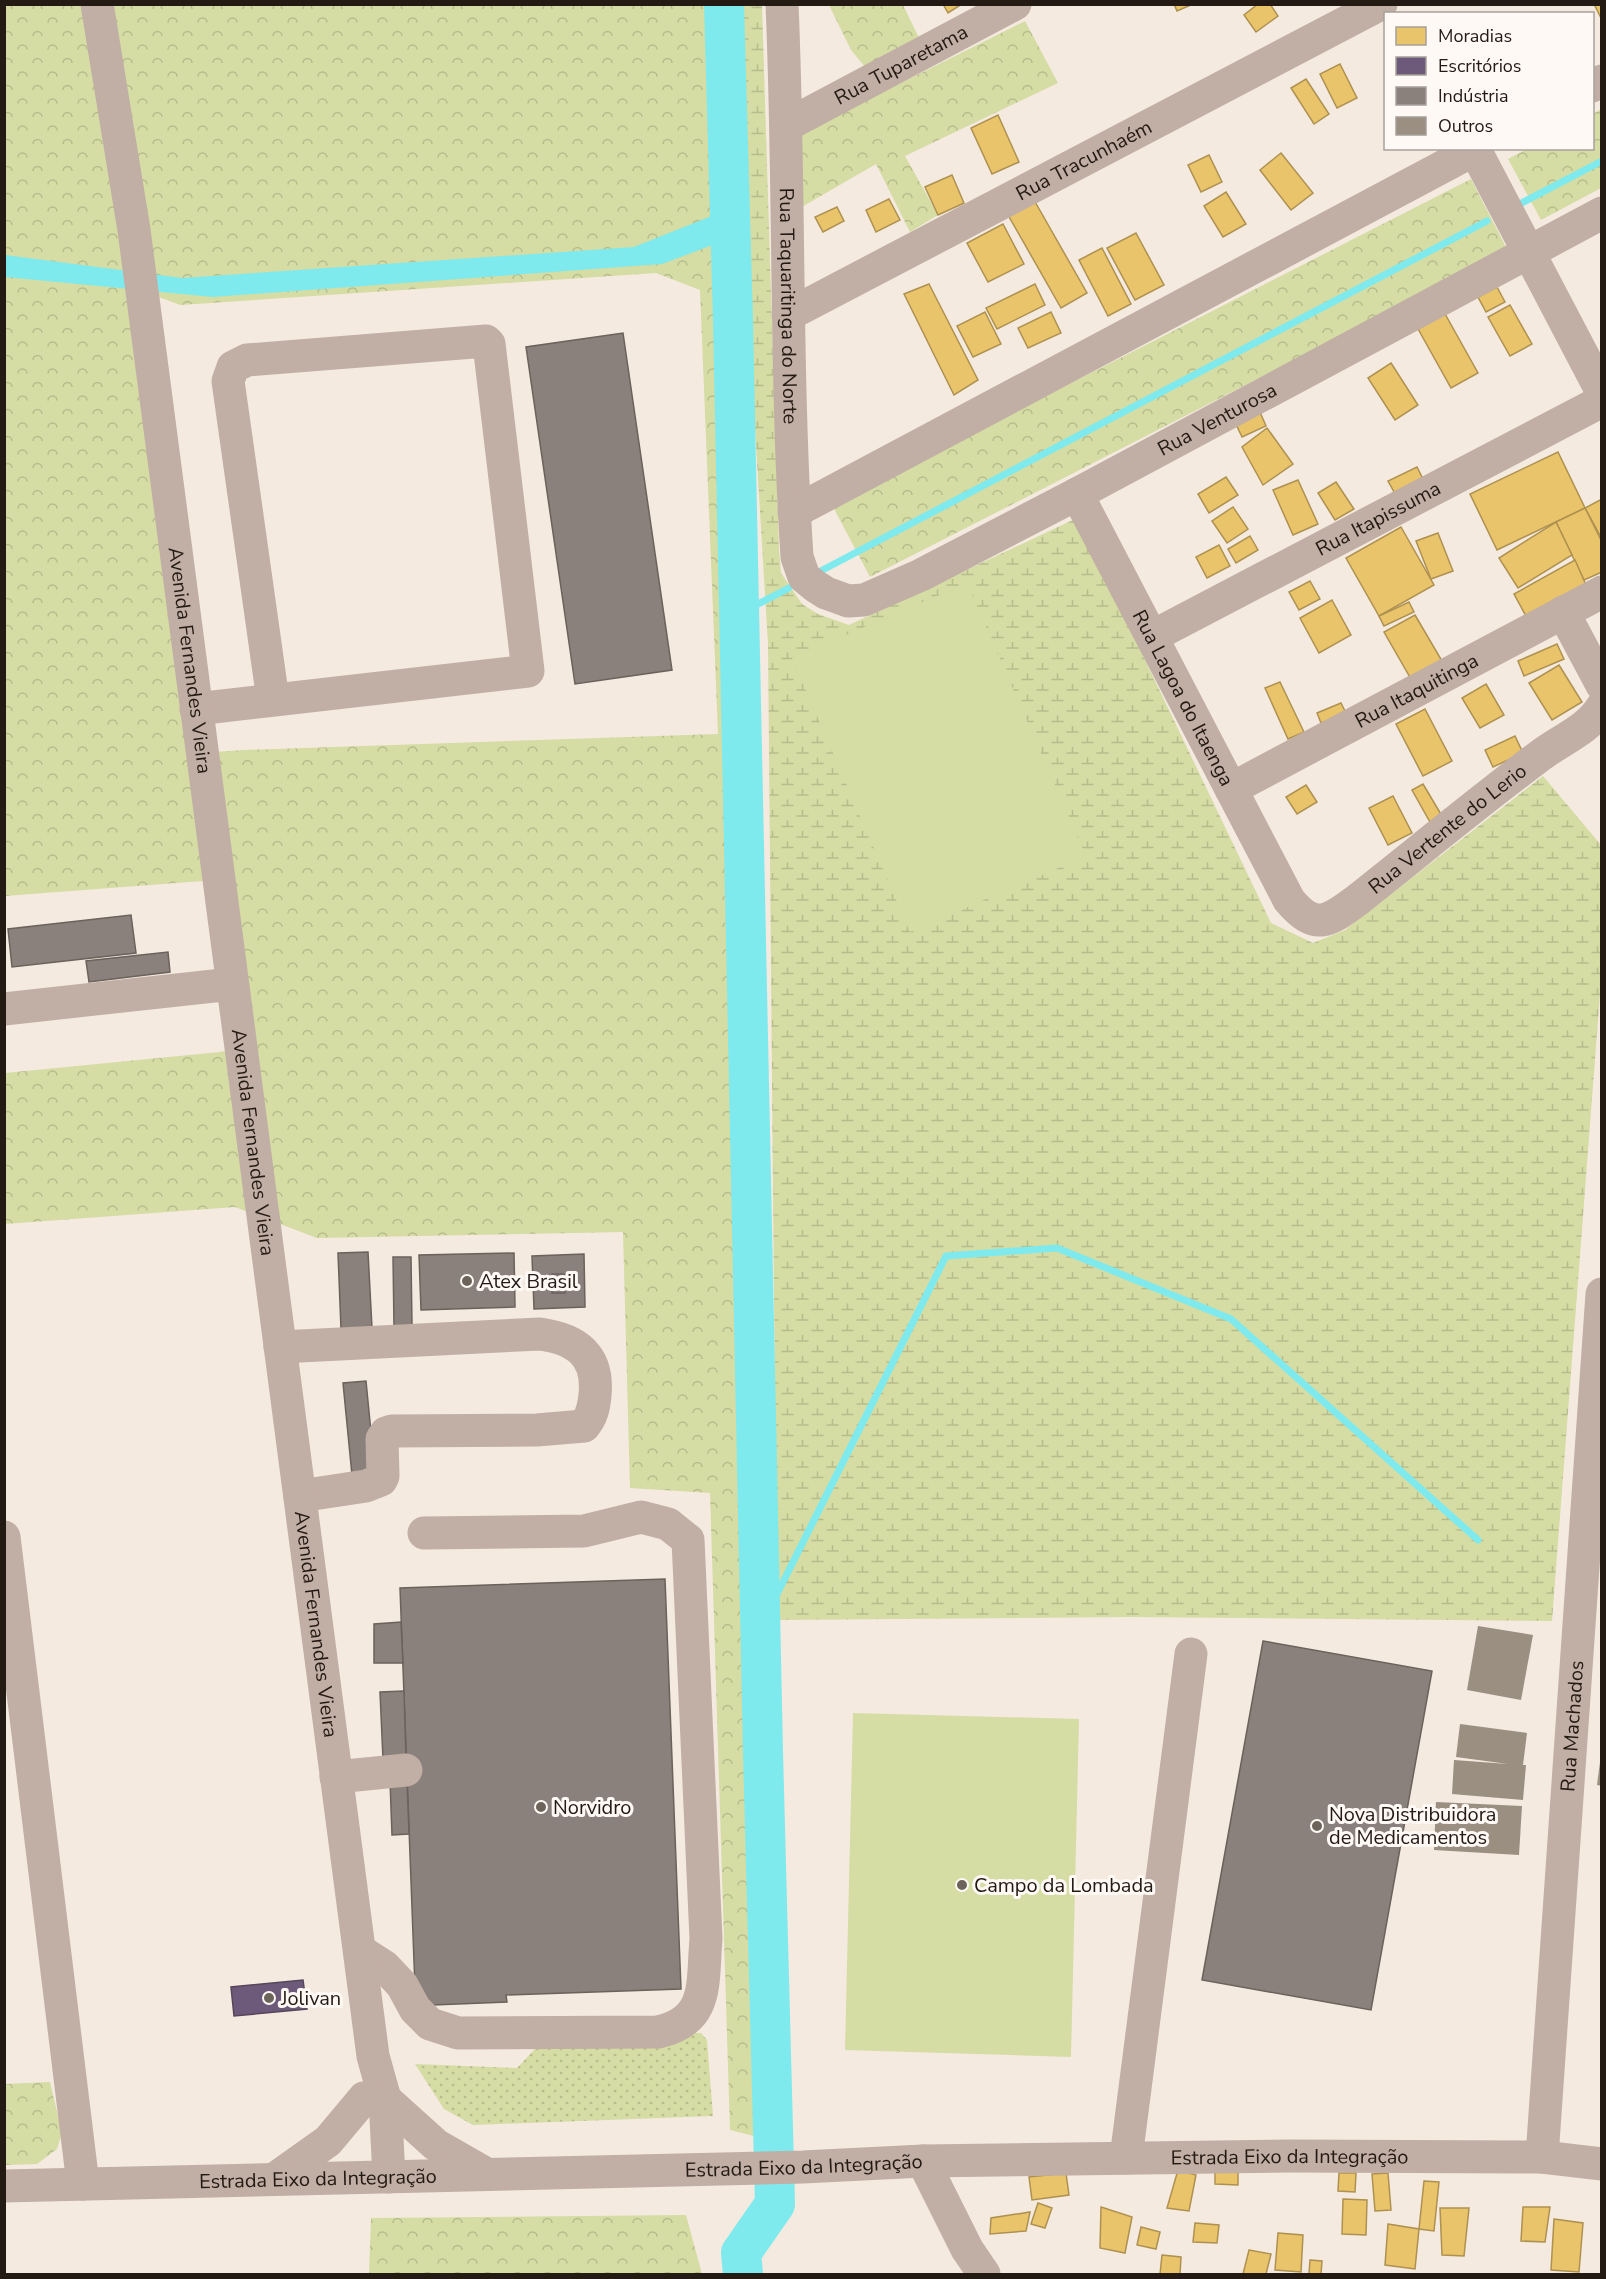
<svg xmlns="http://www.w3.org/2000/svg" width="1606" height="2279" font-family="'Nunito Sans',sans-serif">
  <defs>
    <pattern id="grass-dots" width="8" height="8" patternUnits="userSpaceOnUse" patternTransform="scale(1.5)"><rect width="8" height="8" fill="#d5dca4"/><path d="M2 2h.1M6 6h.1" fill="none" stroke="#b7bc8c" stroke-width="1.8" stroke-linecap="round"/></pattern>
    <pattern id="forest-crowns" width="20" height="18" patternUnits="userSpaceOnUse" patternTransform="scale(1.5)"><rect width="20" height="18" fill="#d5dca4"/><path d="M2 6a3 3 0 1 1 6 0M12 15a3 3 0 1 1 6 0" fill="none" stroke="#b7bc8c"/></pattern>
    <pattern id="wetland-marsh" width="20" height="14" patternUnits="userSpaceOnUse" patternTransform="scale(1.5)"><rect width="20" height="14" fill="#d5dca4"/><path d="M1 5h8M5 5V1M11 12h8M15 12V8" fill="none" stroke="#b7bc8c"/></pattern>
  </defs>
  <rect width="100%" height="100%" fill="#f4eae0"/>
  <polygon fill="url(#grass-dots)" points="551,2032 701,2033 707,2040 713,2116 473,2125 444,2109 415,2064 517,2068"/>
  <g fill="url(#forest-crowns)" fill-rule="evenodd">
    <path d="M5 5H724C746 717 755 1429 774 2141L730 2130 710 1493 630 1488 623 1232 317 1238 235 1207 5 1224V1073L220 1052 241 1048 203 881 5 896ZM656 273 700 290 718 734 243 750 202 753 143 291 180 305Z"/>
    <polygon points="829,5 903,5 921,42 866,68 851,50"/>
    <polygon points="1025,21 1058,83 905,156 938,215 910,232 876,164 800,208 801,133"/>
    <polygon points="1601,109 1601,188 1541,220 1508,159 1527,149 1592,148 1593,114"/>
    <polygon points="1471,179 1508,251 870,577 832,505"/>
    <polygon points="50,2082 62,2133 57,2149 37,2164 5,2165 4,2084"/>
    <polygon points="686,2215 702,2274 369,2274 371,2218"/>
  </g>
  <polygon fill="url(#wetland-marsh)" points="737,5 762,5 779,549 781,573 802,604 818,614 849,625 1077,518 1271,923 1313,943 1345,930 1543,776 1601,845 1601,981 1552,1621 1131,1617 777,1620 768,644 742,212"/>
  <g fill="#d5dca4">
    <polygon points="967,583 1086,856 910,932 792,658"/>
    <polygon points="853,1713 1079,1719 1071,2057 845,2050"/>
  </g>
  <polygon fill="#7eeaed" points="729,209 731,238 662,264 213,297 5,277 5,255 182,278 634,247"/>
  <g fill="#e9c46a" stroke="#ae9150" stroke-width="1.5">
    <polygon points="943,4 962,4 948,13"/>
    <polygon points="1174,4 1193,4 1177,11"/>
    <polygon points="1258,4 1270,4 1278,16 1256,32 1244,15"/>
    <polygon points="1594,4 1602,4 1602,20"/>
    <polygon points="1340,64 1357,98 1337,108 1320,74"/>
    <polygon points="1306,79 1329,114 1314,124 1291,88"/>
    <polygon points="998,115 1019,162 992,174 971,128"/>
    <polygon points="1281,153 1313,193 1291,210 1260,170"/>
    <polygon points="1209,155 1222,182 1201,192 1188,165"/>
    <polygon points="952,175 964,203 938,215 925,187"/>
    <polygon points="1226,192 1246,224 1223,237 1204,206"/>
    <polygon points="889,199 900,220 876,232 866,210"/>
    <polygon points="1034,200 1087,293 1061,308 1008,215"/>
    <polygon points="837,207 844,221 823,232 815,217"/>
    <polygon points="1003,224 1024,264 988,282 967,243"/>
    <polygon points="1136,233 1164,285 1135,300 1107,248"/>
    <polygon points="1102,248 1131,304 1108,316 1079,260"/>
    <polygon points="929,284 978,380 954,395 904,294"/>
    <polygon points="1035,284 1045,305 997,329 986,308"/>
    <polygon points="1497,287 1505,302 1486,312 1478,297"/>
    <polygon points="1510,305 1532,344 1510,356 1488,317"/>
    <polygon points="985,312 1001,344 973,357 957,326"/>
    <polygon points="1051,312 1061,333 1028,348 1018,328"/>
    <polygon points="1444,312 1478,373 1451,388 1417,327"/>
    <polygon points="1391,363 1418,405 1395,420 1368,378"/>
    <polygon points="1259,410 1266,426 1242,437 1235,422"/>
    <polygon points="1267,428 1293,464 1263,485 1242,447"/>
    <polygon points="1558,452 1585,508 1497,550 1470,494"/>
    <polygon points="1417,467 1426,485 1398,499 1388,481"/>
    <polygon points="1226,477 1238,495 1209,513 1198,494"/>
    <polygon points="1298,480 1318,524 1293,535 1273,490"/>
    <polygon points="1336,482 1354,509 1335,520 1318,493"/>
    <polygon points="1602,499 1602,539 1585,508"/>
    <polygon points="1233,507 1248,529 1227,543 1212,521"/>
    <polygon points="1585,508 1602,542 1602,572 1584,580 1556,522"/>
    <polygon points="1556,522 1572,555 1518,588 1499,558"/>
    <polygon points="1401,527 1434,585 1379,616 1346,558"/>
    <polygon points="1438,533 1453,571 1431,579 1416,541"/>
    <polygon points="1250,536 1258,550 1236,563 1228,549"/>
    <polygon points="1219,545 1230,566 1207,578 1196,557"/>
    <polygon points="1575,560 1586,585 1527,618 1514,594"/>
    <polygon points="1310,581 1320,599 1299,610 1289,592"/>
    <polygon points="1332,600 1351,635 1319,653 1300,618"/>
    <polygon points="1409,602 1414,612 1384,626 1379,616"/>
    <polygon points="1415,615 1442,661 1411,679 1384,632"/>
    <polygon points="1557,644 1564,659 1524,676 1518,661"/>
    <polygon points="1559,665 1582,702 1552,720 1529,683"/>
    <polygon points="1280,682 1304,732 1288,739 1265,688"/>
    <polygon points="1486,684 1504,715 1480,728 1462,698"/>
    <polygon points="1341,703 1346,713 1321,723 1317,713"/>
    <polygon points="1425,709 1452,761 1423,776 1396,724"/>
    <polygon points="1515,736 1523,753 1493,767 1485,750"/>
    <polygon points="1423,784 1442,816 1430,822 1412,790"/>
    <polygon points="1306,785 1317,802 1297,814 1286,797"/>
    <polygon points="1393,796 1412,833 1388,845 1369,808"/>
    <polygon points="1178,2170 1196,2175 1189,2211 1167,2208"/>
    <polygon points="1215,2171 1238,2172 1238,2185 1215,2184"/>
    <polygon points="1066,2173 1069,2195 1032,2200 1029,2177"/>
    <polygon points="1339,2173 1356,2173 1355,2192 1338,2191"/>
    <polygon points="1388,2173 1391,2210 1375,2211 1372,2174"/>
    <polygon points="1424,2181 1439,2182 1434,2231 1419,2229"/>
    <polygon points="1343,2199 1367,2200 1366,2235 1342,2234"/>
    <polygon points="1038,2203 1052,2208 1045,2228 1031,2224"/>
    <polygon points="1101,2207 1132,2217 1125,2253 1100,2248"/>
    <polygon points="1523,2207 1550,2207 1545,2242 1521,2241"/>
    <polygon points="1440,2208 1469,2208 1464,2256 1442,2255"/>
    <polygon points="1030,2212 1026,2231 990,2234 991,2218"/>
    <polygon points="1554,2219 1583,2223 1579,2272 1551,2270"/>
    <polygon points="1195,2223 1219,2225 1217,2243 1193,2242"/>
    <polygon points="1388,2224 1419,2229 1415,2269 1385,2265"/>
    <polygon points="1141,2227 1160,2232 1156,2249 1137,2245"/>
    <polygon points="1278,2233 1303,2235 1301,2272 1275,2270"/>
    <polygon points="1249,2250 1271,2254 1266,2274 1243,2274"/>
    <polygon points="1162,2255 1181,2257 1180,2274 1160,2274"/>
    <polygon points="1310,2260 1322,2261 1321,2274 1309,2274"/>
  </g>
  <polygon fill="#6d597a" stroke="#57465b" stroke-width="1.5" points="303,1980 307,2009 234,2016 231,1987"/>
  <g fill="#8a817c" stroke="#6b625c" stroke-width="1.5">
    <polygon points="623,333 672,670 575,684 526,347"/>
    <polygon points="131,915 136,953 12,967 8,929"/>
    <polygon points="168,952 170,972 89,982 86,961"/>
    <polygon points="368,1252 372,1328 341,1329 338,1253"/>
    <polygon points="514,1253 515,1307 421,1310 419,1255"/>
    <polygon points="584,1254 585,1307 534,1309 532,1256"/>
    <polygon points="393,1257 411,1257 412,1325 394,1326"/>
    <rect x="552" y="1274" width="13" height="19"/>
    <polygon points="366,1381 375,1473 352,1475 343,1383"/>
    <polygon points="665,1579 681,1989 506,1995 507,2002 433,2005 415,1988 400,1588"/>
    <polygon points="401,1622 403,1663 374,1663 374,1624"/>
    <polygon points="1263,1641 1432,1671 1371,2010 1202,1980"/>
    <polygon points="404,1691 406,1759 383,1759 380,1692"/>
    <polygon points="407,1780 409,1834 392,1835 390,1781"/>
  </g>
  <g fill="none" stroke-linecap="round" stroke-linejoin="round">
    <g stroke="#7eeaed" stroke-width="7">
      <polyline points="1514,207 1602,161"/>
      <polyline points="815,574 1487,221"/>
      <polyline points="739,614 789,588"/>
      <polyline points="761,1626 946,1256 1057,1248 1231,1319 1478,1540"/>
    </g>
    <polyline stroke="#7eeaed" stroke-width="40" points="724,4 733,321 763,1752 775,2204 741,2253 743,2274"/>
  </g>
  <g fill="#9a8f81">
    <polygon points="1478,1626 1533,1635 1521,1700 1467,1690"/>
    <polygon points="1460,1724 1527,1733 1523,1765 1526,1765 1523,1800 1452,1794 1454,1760 1508,1764 1456,1757"/>
    <polygon points="1600,1762 1602,1763 1602,1786 1597,1785"/>
    <polygon points="1436,1802 1522,1806 1519,1855 1434,1850"/>
  </g>
  <g fill="none" stroke-linecap="round" stroke-linejoin="round">
    <g stroke="#c1aea5" stroke-width="33">
      <path id="s1" d="M782 4C790 189 785 373 797 557L804 577 815 586 826 593 848 601 864 600 921 575 1077 494 1602 213"/>
      <polyline points="1592,86 1602,81"/>
      <path id="s2" d="M787 125 1015 4"/>
      <polyline points="1474,148 1602,392"/>
      <path id="s3" d="M788 315 1381 4"/>
      <path id="s4" d="M1077 494 1289 900C1315 931 1328 922 1356 901 1418 852 1478 802 1541 755 1561 740 1589 729 1602 707"/>
      <polyline points="794,512 1478,148"/>
      <polyline points="1563,612 1602,685"/>
      <path id="s5" d="M1153 636 1602 401"/>
      <polyline points="196,709 528,671 489,344 486,341 247,360 233,367 228,381 273,700"/>
      <path id="s6" d="M1231 789 1602 592"/>
      <polyline points="4,1009 232,984"/>
      <path d="M280 1347 540 1334C576 1339 599 1355 595 1395 594 1407 592 1417 584 1426L537 1430 392 1431 386 1433 382 1439 383 1476 381 1480 366 1486 300 1496"/>
      <polyline points="4,1537 83,2184"/>
      <polyline points="336,1777 406,1770"/>
      <path d="M360 1951 385 1967 402 1985 415 2009 430 2024 458 2033 658 2032C710 2021 702 1982 706 1939L688 1540 668 1524 641 1517 584 1531 424 1533"/>
      <path id="s7" d="M1542 2157 1602 1294"/>
      <polyline points="1126,2158 1191,1654"/>
      <polyline points="923,2161 967,2249 984,2274"/>
    </g>
    <g stroke="#c1aea5" stroke-width="33">
      <path id="s8" d="M97 4 134 230 373 2056 385 2099 389 2177"/>
      <polyline points="385,2099 436,2145 485,2173"/>
      <polyline points="276,2178 328,2141 364,2098"/>
      <path id="s9" d="M4 2186 803 2167 923 2161 1289 2156 1542 2157 1602 2164"/>
    </g>
  </g>
  <g fill="#6c635b" stroke="#fef9f5" stroke-width="2">
    <circle cx="467" cy="1281" r="6"/>
    <circle cx="541" cy="1807" r="6"/>
    <circle cx="1317" cy="1826" r="6"/>
    <circle cx="962" cy="1885" r="6"/>
    <circle cx="269" cy="1998" r="6"/>
  </g>
  <g text-anchor="middle" stroke-width="6" stroke-linejoin="round" paint-order="stroke">
    <g font-size="20" fill="#231a13" stroke="#fef9f5">
      <text dy="7" stroke="none"><textPath href="#s2" startOffset="129">Rua Tuparetama</textPath></text>
      <text dy="7" stroke="none"><textPath href="#s3" startOffset="334">Rua Tracunhaém</textPath></text>
      <text dy="7" stroke="none"><textPath href="#s1" startOffset="302">Rua Taquaritinga do Norte</textPath></text>
      <text dy="7" stroke="none"><textPath href="#s1" startOffset="1038">Rua Venturosa</textPath></text>
      <text dy="7" stroke="none"><textPath href="#s5" startOffset="254">Rua Itapissuma</textPath></text>
      <text dy="7" stroke="none"><textPath href="#s8" startOffset="663">Avenida Fernandes Vieira</textPath></text>
      <text dy="7" stroke="none"><textPath href="#s6" startOffset="210">Rua Itaquitinga</textPath></text>
      <text dy="7" stroke="none"><textPath href="#s4" startOffset="230">Rua Lagoa do Itaenga</textPath></text>
      <text dy="7" stroke="none"><textPath href="#s4" startOffset="654">Rua Vertente do Lerio</textPath></text>
      <text dy="7" stroke="none"><textPath href="#s8" startOffset="1149">Avenida Fernandes Vieira</textPath></text>
      <text dy="7" stroke="none"><textPath href="#s8" startOffset="1635">Avenida Fernandes Vieira</textPath></text>
      <text dy="7" stroke="none"><textPath href="#s7" startOffset="432">Rua Machados</textPath></text>
      <text dy="7" stroke="none"><textPath href="#s9" startOffset="1286">Estrada Eixo da Integração</textPath></text>
      <text dy="7" stroke="none"><textPath href="#s9" startOffset="800">Estrada Eixo da Integração</textPath></text>
      <text dy="7" stroke="none"><textPath href="#s9" startOffset="314">Estrada Eixo da Integração</textPath></text>
    </g>
    <g font-size="20" fill="#231a13" stroke="#fef9f5" text-anchor="start">
      <text x="479" y="1288">Atex Brasil</text>
      <text x="553" y="1814">Norvidro</text>
      <text x="1329" y="1821">Nova Distribuidora<tspan x="1329" dy="23">de Medicamentos</tspan></text>
      <text x="974" y="1892">Campo da Lombada</text>
      <text x="281" y="2005">Jolivan</text>
    </g>
  </g>
  <rect width="1606" height="2279" fill="none" stroke="#231a13" stroke-width="12"/>
  <rect x="1384" y="12" width="210" height="138" fill="#fef9f5" stroke="#a6a09b" stroke-width="1.5"/>
  <rect x="1396" y="27" width="30" height="18" fill="#e9c46a" stroke="#a6a09b" stroke-width="1.5"/>
  <text x="1438" y="42" font-size="18" fill="#231a13">Moradias</text>
  <rect x="1396" y="57" width="30" height="18" fill="#6d597a" stroke="#a6a09b" stroke-width="1.5"/>
  <text x="1438" y="72" font-size="18" fill="#231a13">Escritórios</text>
  <rect x="1396" y="87" width="30" height="18" fill="#8a817c" stroke="#a6a09b" stroke-width="1.5"/>
  <text x="1438" y="102" font-size="18" fill="#231a13">Indústria</text>
  <rect x="1396" y="117" width="30" height="18" fill="#9a8f81" stroke="#a6a09b" stroke-width="1.5"/>
  <text x="1438" y="132" font-size="18" fill="#231a13">Outros</text>
</svg>
